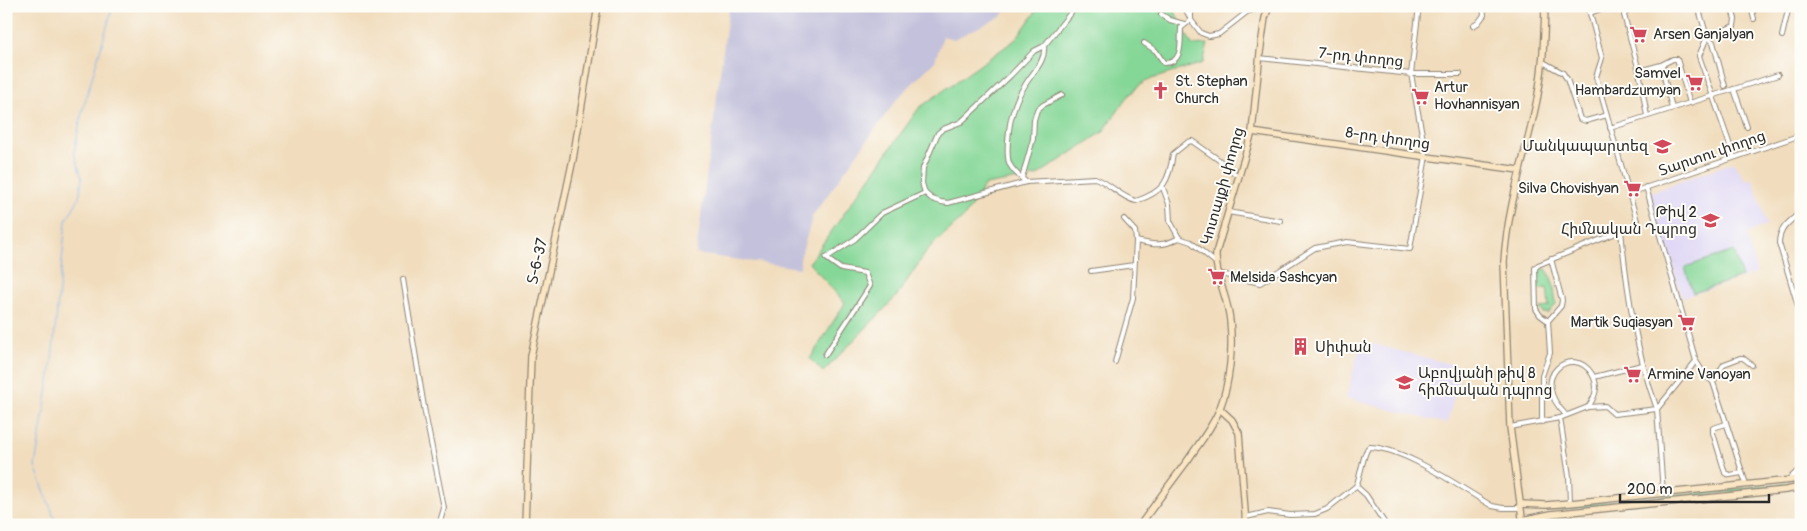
<svg xmlns="http://www.w3.org/2000/svg" width="1807" height="531" font-family="Pangolin,'Noto Sans Armenian',sans-serif">
  <rect width="100%" height="100%" fill="#fdfcf7"/>
  <filter id="ink" filterUnits="userSpaceOnUse"><feTurbulence type="fractalNoise" baseFrequency=".02" numOctaves="2"/><feDisplacementMap in="SourceGraphic" scale="10" xChannelSelector="R" yChannelSelector="G"/><feConvolveMatrix kernelMatrix="1 2 1 2 8 2 1 2 1" color-interpolation-filters="sRGB"/></filter>
  <filter id="wash" filterUnits="userSpaceOnUse"><feTurbulence type="fractalNoise" baseFrequency=".0096" numOctaves="4" result="noise"/><feDisplacementMap in="SourceGraphic" scale="20" xChannelSelector="R" yChannelSelector="G"/><feGaussianBlur stdDeviation="1.12" result="paint"/><feColorMatrix in="noise" values="0 0 0 0 0 0 0 0 0 0 0 0 0 0 0 0 0 1.4 0 .05"/><feComposite in="paint" operator="in"/></filter>
  <g filter="url(#wash)">
    <rect width="100%" height="100%" fill="#f1ddbd"/>
    <g fill="#ded5f5">
      <polygon points="1734,162 1745,180 1753,179 1767,225 1753,230 1752,232 1747,234 1757,273 1682,298 1649,193"/>
      <polygon points="1361,341 1462,367 1447,424 1346,398"/>
    </g>
    <polygon fill="#c3c1db" points="729,6 1008,6 1002,16 954,39 943,36 935,61 897,99 813,215 800,259 800,268 696,254"/>
    <g fill="#85d797" stroke="#588161">
      <polygon points="1040,6 1172,6 1192,45 1208,44 1203,63 1145,81 1129,95 1103,132 1036,176 985,185 965,216 929,248 896,297 823,372 810,359 845,303 809,263 919,108 1015,40"/>
      <polygon points="1734,251 1742,277 1693,293 1685,267"/>
      <path d="M1539 268 1546 269C1554 278 1554 292 1556 304L1549 313H1543L1540 308 1549 307 1547 288 1538 289 1537 272Z"/>
      <polygon points="1801,482 1801,484 1784,487 1546,511 1546,508"/>
    </g>
    <g fill="none" stroke-linecap="round" stroke-linejoin="round">
      <polyline stroke="#81b5ef" stroke-width="1" points="57,525 35,466 51,369 66,221 79,198 82,178 74,152 82,112 113,6"/>
    </g>
  </g>
  <g filter="url(#ink)">
    <g fill="none" stroke-linecap="round" stroke-linejoin="round">
      <defs>
        <g id="street">
          <path d="M1076 6 1044 46 1034 51 1011 75 961 122 943 129 938 133 923 168 922 183 925 193 932 199 941 202 948 203 1026 182 1095 178C1110 183 1121 198 1136 201 1164 192 1169 181 1173 154L1188 142 1192 141 1219 160 1239 177"/>
          <polyline points="1191,6 1191,20 1201,33 1209,36 1219,34 1247,12 1266,6"/>
          <polyline points="1588,6 1602,58 1596,77 1607,115"/>
          <polyline points="1630,6 1624,15 1639,71 1647,116"/>
          <polyline points="1698,6 1707,37 1713,42 1725,86"/>
          <polyline points="1731,6 1735,19 1734,26 1707,37 1699,56 1734,157"/>
          <polyline points="1751,6 1754,19"/>
          <polyline points="1590,13 1603,8 1604,6"/>
          <polyline points="1161,14 1170,20 1184,24"/>
          <polyline points="1473,26 1478,23 1484,15 1483,6"/>
          <polyline points="1782,36 1789,6"/>
          <path d="M1144 43 1156 51 1164 63C1184 64 1180 41 1181 28L1191 20 1184 6"/>
          <polyline points="1259,58 1411,74 1460,74"/>
          <polyline points="1661,65 1672,108"/>
          <polyline points="1639,71 1661,65 1673,59 1677,59 1690,103"/>
          <polyline points="1734,89 1778,75"/>
          <polyline points="1610,128 1734,89 1747,127"/>
          <polyline points="1797,137 1801,151"/>
          <polyline points="1022,178 1033,139 1034,120 1037,110 1043,105 1062,95"/>
          <path d="M1026 182C1020 177 1014 172 1010 165 1005 156 1009 123 1013 112 1015 104 1019 94 1024 87 1031 73 1046 63 1044 46"/>
          <polyline points="1646,187 1696,361 1657,409 1663,493"/>
          <polyline points="1163,188 1169,204 1170,221 1179,238 1191,242 1216,263"/>
          <polyline points="1630,193 1801,135"/>
          <polyline points="1228,212 1281,221"/>
          <path d="M1801 212C1790 221 1779 228 1779 243L1801 316"/>
          <path d="M1136 241C1155 245 1162 247 1179 238"/>
          <polyline points="1091,271 1134,265"/>
          <polyline points="1217,273 1260,283 1315,248 1347,242 1410,249 1426,156 1411,74 1419,6"/>
          <polyline points="403,279 425,413 444,508 439,525"/>
          <polyline points="1548,321 1561,306 1562,300 1551,259"/>
          <polyline points="825,355 870,286 865,273 841,269 826,258 855,239 882,213 925,193"/>
          <polyline points="1696,361 1705,375 1713,382"/>
          <polyline points="1115,362 1133,298 1136,241 1135,231 1124,219"/>
          <polyline points="1594,377 1642,365"/>
          <path d="M1566 415C1526 375 1574 344 1592 374 1599 386 1596 396 1588 407"/>
          <polyline points="1560,418 1569,476 1570,503"/>
          <polyline points="1542,422 1542,376 1550,353 1548,321 1540,315 1536,309 1535,268 1538,265 1621,231 1634,226 1637,221 1607,115 1586,121 1580,119 1567,79 1563,73 1543,62"/>
          <polyline points="1726,424 1713,428 1713,433 1725,473 1730,475 1742,473"/>
          <path d="M1510 427 1560 418 1588 407 1605 406 1614 414 1657 409C1636 352 1627 292 1621 231"/>
          <polyline points="1788,480 1801,468"/>
          <polyline points="1746,484 1713,382 1724,364 1740,358 1743,358 1752,365"/>
          <polyline points="1246,517 1268,512 1290,515 1315,514 1327,509 1356,486"/>
          <path d="M1386 525 1366 495 1356 486C1361 476 1363 452 1369 447 1404 447 1461 488 1492 506L1503 508H1520"/>
        </g>
        <g id="secondary">
          <polyline points="1252,132 1519,170"/>
          <polyline points="1220,409 1232,420 1239,433 1246,525"/>
          <polyline points="1520,504 1546,505 1570,503 1801,479"/>
          <polyline points="1522,520 1551,514 1786,490 1801,487"/>
          <polyline points="525,525 531,356 573,159 598,6"/>
          <path d="M1140 525C1156 503 1172 481 1188 460 1199 443 1213 427 1220 408 1230 382 1233 348 1230 321 1228 297 1215 277 1216 253L1252 132 1260 53 1265 18 1269 6"/>
          <path d="M1523 525 1510 427 1504 262C1507 209 1524 160 1535 109 1543 75 1544 41 1545 6"/>
        </g>
      </defs>
      <use href="#street" stroke="#8e8474" stroke-width="6"/>
      <use href="#secondary" stroke="#8e8474" stroke-width="8"/>
      <use href="#street" stroke="#fff" stroke-width="4"/>
      <use href="#secondary" stroke="#fbe6c4" stroke-width="5.5"/>
    </g>
  </g>
  <defs>
    <symbol id="supermarket-bare" viewBox="-9 -9 18 18"><path d="M-6-5.5h2.5l.6 2H6L4.5 2H-2.5L-4.4-4H-6ZM-1.5 3.2a1.3 1.3 0 1 0 .1 0ZM3 3.2a1.3 1.3 0 1 0 .1 0Z" fill="#d1495b" stroke="#fdfcf7" stroke-width="2.5" paint-order="stroke"/></symbol>
    <symbol id="church-bare" viewBox="-9 -9 18 18"><path d="M-1.2-6h2.4v3.5h3.3v2.4h-3.3V6h-2.4V-.1h-3.3v-2.4h3.3Z" fill="#d1495b" stroke="#fdfcf7" stroke-width="2.5" paint-order="stroke"/></symbol>
    <symbol id="school-bare" viewBox="-9 -9 18 18"><path d="M0-5L7-2L0 1L-7-2ZM-4 1L0 2.5L4 1V4Q0 6-4 4Z" fill="#d1495b" stroke="#fdfcf7" stroke-width="2.5" paint-order="stroke"/></symbol>
    <symbol id="building-bare" viewBox="-9 -9 18 18"><path d="M-4-6H4V6H1V3H-1V6H-4ZM-2.5-4.3h1.7v1.8h-1.7ZM.8-4.3h1.7v1.8H.8ZM-2.5-1h1.7V.8h-1.7ZM.8-1h1.7V.8H.8Z" fill="#d1495b" stroke="#fdfcf7" stroke-width="2.5" paint-order="stroke"/></symbol>
  </defs>
  <g fill-rule="evenodd">
    <use href="#supermarket-bare" x="1626" y="22" width="25" height="25"/>
    <use href="#supermarket-bare" x="1682" y="70" width="25" height="25"/>
    <use href="#church-bare" x="1148" y="78" width="25" height="25"/>
    <use href="#supermarket-bare" x="1408" y="84" width="25" height="25"/>
    <use href="#school-bare" x="1650" y="134" width="25" height="25"/>
    <use href="#supermarket-bare" x="1620" y="176" width="25" height="25"/>
    <use href="#school-bare" x="1698" y="208" width="25" height="25"/>
    <use href="#supermarket-bare" x="1204" y="264" width="25" height="25"/>
    <use href="#supermarket-bare" x="1674" y="310" width="25" height="25"/>
    <use href="#building-bare" x="1288" y="334" width="25" height="25"/>
    <use href="#supermarket-bare" x="1620" y="362" width="25" height="25"/>
    <use href="#school-bare" x="1392" y="370" width="25" height="25"/>
  </g>
  <g text-anchor="middle" stroke-width="4" stroke-linejoin="round" paint-order="stroke">
    <g font-size="15" fill="#2b2b2b" stroke="#fdfcf7" text-anchor="start">
      <text x="1653" y="39">Arsen Ganjalyan</text>
      <text x="1681" y="78" text-anchor="end">Samvel<tspan x="1681" dy="17">Hambardzumyan</tspan></text>
      <text x="1175" y="86">St. Stephan<tspan x="1175" dy="17">Church</tspan></text>
      <text x="1434" y="92">Artur<tspan x="1434" dy="17">Hovhannisyan</tspan></text>
      <text x="1648" y="151" text-anchor="end">Մանկապարտեզ</text>
      <text x="1619" y="193" text-anchor="end">Silva Chovishyan</text>
      <text x="1697" y="217" text-anchor="end">Թիվ 2<tspan x="1697" dy="17">Հիմնական Դպրոց</tspan></text>
      <text x="1230" y="282">Melsida Sashcyan</text>
      <text x="1673" y="327" text-anchor="end">Martik Suqiasyan</text>
      <text x="1315" y="352">Սիփան</text>
      <text x="1418" y="378">Աբովյանի թիվ 8<tspan x="1418" dy="17">հիմնական դպրոց</tspan></text>
      <text x="1647" y="379">Armine Vanoyan</text>
    </g>
    <g font-size="15" fill="#2b2b2b" stroke="#fdfcf7">
      <text transform="translate(1361 57) rotate(6)" y="5">7-րդ փողոց</text>
      <text transform="translate(1388 138) rotate(8)" y="5">8-րդ փողոց</text>
      <text transform="translate(1712 153) rotate(-19)" y="5">Տարտու փողոց</text>
      <text transform="translate(1222 186) rotate(-74)" y="5">Կոտայքի փողոց</text>
      <text transform="translate(537 261) rotate(-77)" y="5">Տ-6-37</text>
    </g>
  </g>
  <rect width="1807" height="531" fill="none" stroke="#fdfcf7" stroke-width="25"/>
  <path d="M1620 494v8h149v-8" fill="none" stroke="#2b2b2b" stroke-width="2.5"/>
  <text x="1627" y="494" font-size="15" fill="#2b2b2b" stroke="#fdfcf7" stroke-width="4" paint-order="stroke">200 m</text>
</svg>
